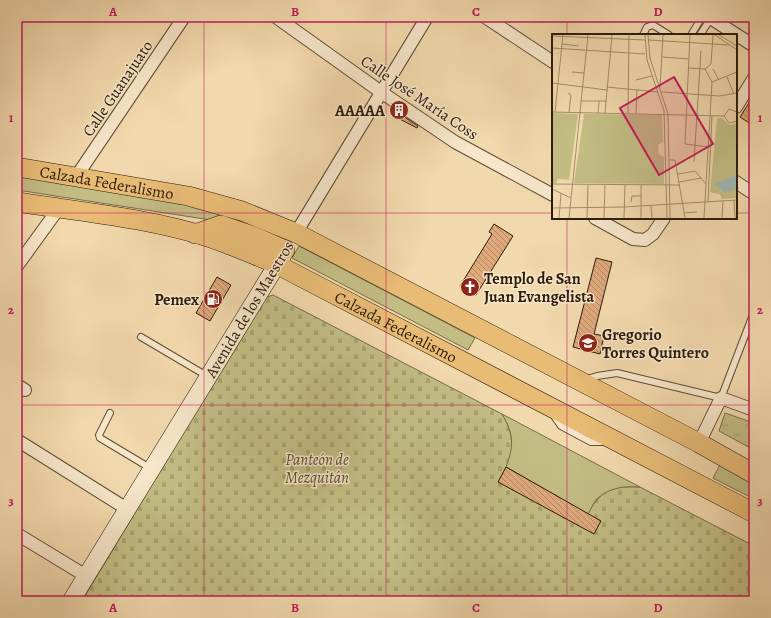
<svg xmlns="http://www.w3.org/2000/svg" width="771" height="618" font-family="Alegreya,serif">
  <defs>
    <pattern id="grass-tufts" width="24" height="20" patternUnits="userSpaceOnUse"><rect width="24" height="20" fill="#c3bd84"/><path d="M3 7l-1-3M5 7V3M7 7l1-3M15 17l-1-3M17 17v-4M19 17l1-3" fill="none" stroke="#a8a271"/></pattern>
    <pattern id="cemetery-stones" width="16" height="16" patternUnits="userSpaceOnUse"><rect width="16" height="16" fill="#c3bd84"/><path d="M2 7V4a2 2 0 0 1 4 0v3zM10 15v-3a2 2 0 0 1 4 0v3z" fill="#a8a271"/></pattern>
    <pattern id="building-back-hatch" width="6" height="6" patternUnits="userSpaceOnUse"><rect width="6" height="6" fill="#dfa97c"/><path d="M-1 5l2 2M0 0l6 6M5-1l2 2" fill="none" stroke="#b58964"/></pattern>
  </defs>
  <rect width="100%" height="100%" fill="#f2d9ad"/>
  <filter id="stains"><feTurbulence type="fractalNoise" baseFrequency=".005" numOctaves="4"/><feColorMatrix values="0 0 0 0 .2 0 0 0 0 .09 0 0 0 0 .02 0 0 0 .5 -.17"/></filter>
  <radialGradient id="worn" r=".72"><stop offset=".6" stop-color="#630" stop-opacity="0"/><stop offset="1" stop-color="#630" stop-opacity=".3"/></radialGradient>
  <polygon fill="url(#grass-tufts)" stroke="#786c47" points="725,413 754,423 754,450 719,431"/>
  <path fill="url(#cemetery-stones)" stroke="#786c47" d="M273 295 502 414C510 426 512 437 512 452L588 513C603 488 612 486 640 487L754 546V601H82L264 298Z"/>
  <g fill="#c3bd84" stroke="#786c47">
    <polygon points="17,175 180,202 226,215 269,231 265,238 224,222 17,190"/>
    <polygon points="299,246 475,338 468,350 292,258"/>
    <path d="M502 414 640 487C625 486 611 487 598 498 594 501 591 509 588 514L506 467C514 446 514 434 502 414Z"/>
    <polygon points="720,465 754,482 754,499 713,478"/>
  </g>
  <g fill="url(#building-back-hatch)" stroke="#2c1c0a">
    <polygon points="754,95 754,126 740,117"/>
    <polygon points="394,110 418,126 417,128 392,115"/>
    <polygon points="494,224 513,236 476,295 460,286 492,234 489,232"/>
    <polygon points="596,258 612,262 594,334 604,336 600,354 573,347"/>
    <polygon points="217,277 231,285 210,321 196,313"/>
    <polygon points="506,467 601,521 594,534 498,482"/>
  </g>
  <g fill="none" stroke-linecap="round" stroke-linejoin="round">
    <defs>
      <g id="lane">
        <polyline points="643,35 647,27 653,25 669,35"/>
        <polyline points="691,35 702,17"/>
        <polyline points="700,35 711,18"/>
        <polyline points="141,337 207,376"/>
        <polyline points="587,379 597,376 617,373 721,398 754,312"/>
        <polyline points="110,413 99,435 100,438 150,468"/>
        <polyline points="554,416 561,426 591,442 605,442"/>
      </g>
      <g id="street">
        <polyline points="276,17 381,92 455,142 553,195"/>
        <polyline points="485,17 553,62"/>
        <polyline points="709,17 754,46"/>
        <polyline points="736,107 754,78"/>
        <polyline points="76,177 184,17"/>
        <polyline points="736,182 754,194"/>
        <polyline points="595,218 633,239 645,240 653,234 664,218"/>
        <polyline points="296,233 427,17"/>
        <polyline points="17,266 59,208"/>
        <polyline points="17,385 25,390"/>
        <polyline points="17,440 127,509"/>
        <polyline points="699,443 721,398 754,410"/>
        <polyline points="17,534 86,576"/>
      </g>
      <polyline id="secondary" points="71,601 284,253"/>
      <g id="primary">
        <path id="s1" d="M17 167 188 196 242 211 296 233 699 443 754 474"/>
        <path id="s2" d="M17 202C82 212 149 218 211 238 234 246 255 255 276 264L754 513"/>
        <polyline points="195,234 221,225 253,236 285,250"/>
      </g>
    </defs>
    <use href="#lane" stroke="#5e4b33" stroke-width="8"/>
    <use href="#street" stroke="#5e4b33" stroke-width="14"/>
    <use href="#secondary" stroke="#2c1c0a" stroke-width="18"/>
    <use href="#primary" stroke="#2c1c0a" stroke-width="20"/>
    <use href="#lane" stroke="#f7e6ca" stroke-width="6"/>
    <use href="#street" stroke="#f7e6ca" stroke-width="12"/>
    <use href="#secondary" stroke="#f7e6ca" stroke-width="17"/>
    <use href="#primary" stroke="#e9bc76" stroke-width="19"/>
  </g>
  <path fill="none" stroke="#c2185b" stroke-width="1" stroke-opacity="0.55" d="M204 17V601M386 17V601M567 17V35M17 213H553M736 213H754M567 218V601M17 405H754"/>
  <defs>
    <symbol id="building-disc" viewBox="-11 -11 22 22"><circle r="9.5" fill="#8f2418" stroke="#f7e6ca"/><path d="M-4-6H4V6H1V3H-1V6H-4ZM-2.5-4.3h1.7v1.8h-1.7ZM.8-4.3h1.7v1.8H.8ZM-2.5-1h1.7V.8h-1.7ZM.8-1h1.7V.8H.8Z" fill="#fff"/></symbol>
    <symbol id="church-disc" viewBox="-11 -11 22 22"><circle r="9.5" fill="#8f2418" stroke="#f7e6ca"/><path d="M-1.2-6h2.4v3.5h3.3v2.4h-3.3V6h-2.4V-.1h-3.3v-2.4h3.3Z" fill="#fff"/></symbol>
    <symbol id="fuel-disc" viewBox="-11 -11 22 22"><circle r="9.5" fill="#8f2418" stroke="#f7e6ca"/><path d="M-5.5-6h7V0h2V4h1.3V-2.5L3-4.5l.8-.8L6-3V5H2.5V1h-1V6h-7ZM-4.2-4.7v3.2H.2V-4.7Z" fill="#fff"/></symbol>
    <symbol id="school-disc" viewBox="-11 -11 22 22"><circle r="9.5" fill="#8f2418" stroke="#f7e6ca"/><path d="M0-5L7-2L0 1L-7-2ZM-4 1L0 2.5L4 1V4Q0 6-4 4Z" fill="#fff"/></symbol>
  </defs>
  <g fill-rule="evenodd">
    <use href="#building-disc" x="388" y="99" width="22" height="22"/>
    <use href="#church-disc" x="459" y="276" width="22" height="22"/>
    <use href="#fuel-disc" x="202" y="288" width="22" height="22"/>
    <use href="#school-disc" x="577" y="332" width="22" height="22"/>
  </g>
  <g text-anchor="middle" stroke-width="3" stroke-linejoin="round" paint-order="stroke">
    <g font-size="16" fill="#2c1c0a" stroke="#f7e6ca">
      <text transform="translate(117 88) rotate(-56)" y="6">Calle Guanajuato</text>
      <text transform="translate(420 97) rotate(34)" y="6">Calle José María Coss</text>
      <text dy="6" stroke="none"><textPath href="#s1" startOffset="91">Calzada Federalismo</textPath></text>
      <text transform="translate(249 309) rotate(-59)" y="6">Avenida de los Maestros</text>
      <text dy="6" stroke="none"><textPath href="#s2" startOffset="403">Calzada Federalismo</textPath></text>
    </g>
    <g font-size="16" font-weight="bold" fill="#2c1c0a" stroke="#f7e6ca" text-anchor="end">
      <text x="385" y="116">AAAAA</text>
      <text x="484" y="284" text-anchor="start">Templo de San<tspan x="484" dy="18">Juan Evangelista</tspan></text>
      <text x="199" y="305">Pemex</text>
      <text x="602" y="340" text-anchor="start">Gregorio<tspan x="602" dy="18">Torres Quintero</tspan></text>
    </g>
    <g font-size="16" font-style="italic" fill="#594c2f" stroke="#f7e6ca">
      <text x="317" y="465">Panteón de<tspan x="317" dy="18">Mezquitán</tspan></text>
    </g>
  </g>
  <g transform="translate(552 34)">
    <rect width="185" height="185" fill="#f2d9ad"/>
    <path d="M165 84H170L178 91 185 89V164L169 165V161L158 158Z" fill="#c3bd84"/>
    <path d="M0 79 26 80 17 146 6 145 4 149H0ZM32 80 110 81 111 108 106 111 107 120 112 123V150L22 149Z" fill="#c3bd84"/>
    <path d="M181 142 185 143V155L172 158 162 150Z" fill="#a0b7b5"/>
    <path fill="none" stroke="#a38d6c" stroke-width="1" d="M93 1 95 26 112 77 115 184M96 1 98 24 116 80 118 184M138 1 133 110 156 113M163 1 185 16M167 1 185 12M0 2 93 6M97 6 177 11M10 10 27 12M0 14 93 20M110 23 137 25M136 34 153 35 160 48 152 184M153 35 159 30 161 1M161 35 167 46M20 38 32 39M175 43 182 60M84 46 100 42M160 48 185 38M0 49 55 56M55 53 106 58M108 53 111 1M110 58 167 62 185 59M16 59 19 61 17 78M29 67H54M0 78 172 82M3 78 11 1M185 78 177 75 172 82 177 89 185 87M46 79 47 67M53 79 60 1M76 79 77 1M84 80 85 56M118 126H123L133 184M142 128 149 17M126 140 143 137 154 150M127 148 149 144M0 150 128 151M89 151V184M0 155 19 164M182 166 183 184M79 168 80 162H89M156 168 160 81M99 172 100 184M0 174 72 173 185 166M132 179 145 178M7 184 9 160M17 184 36 1M35 184 36 151M52 184 53 151M72 184 73 151M170 184 171 167"/>
    <path fill="#c2185b" fill-opacity="0.15" stroke="#c2185b" stroke-width="2" d="M122 43 161 110 107 141 68 74Z"/>
    <rect width="185" height="185" fill="none" stroke="#2c1c0a" stroke-width="2"/>
  </g>
  <rect width="771" height="618" fill="none" stroke="#f2d9ad" stroke-width="44"/>
  <rect x="22" y="22" width="727" height="574" fill="none" stroke="#c2185b" stroke-width="1.5"/>
  <g font-size="13" text-anchor="middle" font-weight="bold" fill="#c2185b">
    <text x="113" y="16">A</text>
    <text x="295" y="16">B</text>
    <text x="476" y="16">C</text>
    <text x="658" y="16">D</text>
    <text x="11" y="122">1</text>
    <text x="760" y="122">1</text>
    <text x="11" y="314">2</text>
    <text x="760" y="314">2</text>
    <text x="11" y="505">3</text>
    <text x="760" y="505">3</text>
    <text x="113" y="612">A</text>
    <text x="295" y="612">B</text>
    <text x="476" y="612">C</text>
    <text x="658" y="612">D</text>
  </g>
  <rect width="100%" height="100%" filter="url(#stains)"/>
  <rect width="100%" height="100%" fill="url(#worn)"/>
</svg>
